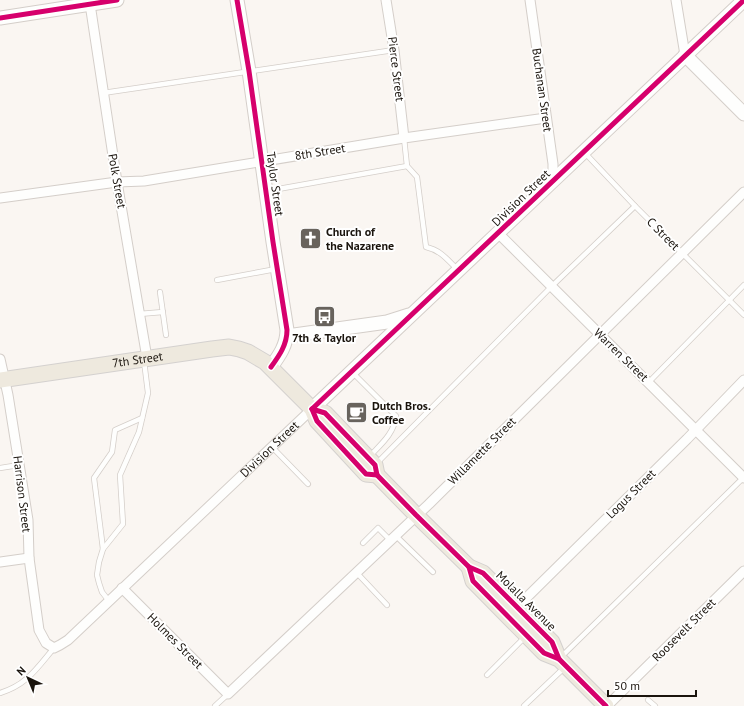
<svg xmlns="http://www.w3.org/2000/svg" width="744" height="706" font-family="'PT Sans',sans-serif">
  <rect width="100%" height="100%" fill="#faf6f2"/>
  <g fill="none" stroke-linecap="round" stroke-linejoin="round">
    <defs>
      <g id="lane">
        <polyline points="103,93 394,50"/>
        <path d="M404 138 407 166 417 177 426 247C440 250 447 259 457 269"/>
        <polyline points="585,153 635,206 744,315"/>
        <polyline points="267,191 407,166"/>
        <polyline points="217,280 276,269"/>
        <polyline points="160,292 166,335"/>
        <polyline points="139,314 163,312"/>
        <path d="M352 372 396 416C394 434 381 444 369 457"/>
        <polyline points="649,382 744,285"/>
        <polyline points="272,447 308,484"/>
        <polyline points="376,464 552,286 635,206"/>
        <polyline points="0,468 19,465"/>
        <polyline points="395,535 433,572"/>
        <polyline points="363,543 378,528 390,540"/>
        <polyline points="103,549 94,478 112,452 115,430 142,418"/>
        <polyline points="356,572 387,605"/>
        <polyline points="109,601 102,592 99,583 97,575 99,562 103,549 123,524 120,475 139,432 148,393 144,361"/>
        <polyline points="560,658 744,477"/>
        <polyline points="487,675 525,637"/>
        <path d="M0 693C27 685 37 668 54 648"/>
        <polyline points="648,700 655,706"/>
        <polyline points="215,706 228,694"/>
        <polyline points="524,706 565,667"/>
      </g>
      <g id="street">
        <polyline points="386,0 394,50 404,138"/>
        <polyline points="530,0 553,164 553,181"/>
        <polyline points="676,0 685,55"/>
        <polyline points="90,4 117,182 147,358"/>
        <polyline points="0,198 117,182 144,181 404,138 546,118"/>
        <polyline points="498,233 744,478"/>
        <path id="s1" d="M0 359 8 395 28 520 29 558 39 630 46 643 54 648 60 645 68 640 312 409"/>
        <polyline points="0,562 29,558"/>
        <polyline points="122,588 228,694 429,504 744,192"/>
        <polyline points="517,607 687,439 744,380"/>
        <polyline points="607,706 744,571"/>
      </g>
      <g id="secondary">
        <path d="M237 0 249 71 273 242 287 330C287 345 279 356 271 367"/>
        <polyline points="0,18 117,0"/>
        <polyline points="685,55 744,114"/>
        <polyline points="287,336 387,322 409,315"/>
        <polyline points="312,409 744,0"/>
      </g>
      <g id="primary">
        <path id="s2" d="M0 380 212 349 229 347 239 349 248 352 265 362 312 409 317 421 366 474 377 475"/>
        <polyline points="312,409 325,413 375,465 377,475 416,515 469,567 483,573 552,642 559,659"/>
        <polyline points="469,567 473,581 544,653 559,659 606,706"/>
      </g>
    </defs>
    <use href="#lane" stroke="#d4cec9" stroke-width="6"/>
    <use href="#street" stroke="#d4cec9" stroke-width="11"/>
    <use href="#secondary" stroke="#d4cec9" stroke-width="15"/>
    <use href="#primary" stroke="#d4d1cf" stroke-width="17"/>
    <use href="#lane" stroke="#fefefd" stroke-width="4.5"/>
    <use href="#street" stroke="#fefefd" stroke-width="9"/>
    <use href="#secondary" stroke="#fefefd" stroke-width="13"/>
    <use href="#primary" stroke="#eee9de" stroke-width="15"/>
    <defs>
      <g id="cycleway">
        <path d="M237 0 249 71 273 242 287 330C287 345 279 356 271 367"/>
        <polyline points="0,18 117,0"/>
        <polyline points="312,409 744,0"/>
        <polyline points="312,409 325,413 375,465 377,475 416,515 469,567 483,573 552,642 559,659"/>
        <polyline points="312,409 317,421 366,474 377,475"/>
        <polyline points="469,567 473,581 544,653 559,659 606,706"/>
      </g>
    </defs>
    <use href="#cycleway" stroke="#fff" stroke-width="8"/>
    <use href="#cycleway" stroke="#d6006c" stroke-width="5"/>
  </g>
  <defs>
    <symbol id="church-square" viewBox="-11 -11 22 22"><rect x="-9" y="-9" width="18" height="18" rx="4" fill="#68635d" stroke="#fff"/><path d="M-1.2-6h2.4v3.5h3.3v2.4h-3.3V6h-2.4V-.1h-3.3v-2.4h3.3Z" fill="#fff"/></symbol>
    <symbol id="bus-square" viewBox="-11 -11 22 22"><rect x="-9" y="-9" width="18" height="18" rx="4" fill="#68635d" stroke="#fff"/><path d="M-5-6H5V4H4V6H2V4H-2V6H-4V4H-5ZM-3.5-4V0h7V-4ZM-3.5 1.2v1.5H-2V1.2ZM2 1.2v1.5H3.5V1.2Z" fill="#fff"/></symbol>
    <symbol id="cafe-square" viewBox="-11 -11 22 22"><rect x="-9" y="-9" width="18" height="18" rx="4" fill="#68635d" stroke="#fff"/><path d="M-5.5-4.5H6V0H3Q3 3.5 0 3.5H-2.5Q-5.5 3.5-5.5 0ZM3-3.2v2h1.7v-2ZM-6 4.5H4V6H-6Z" fill="#fff"/></symbol>
  </defs>
  <g fill-rule="evenodd">
    <use href="#church-square" x="298" y="226" width="25" height="25"/>
    <use href="#bus-square" x="312" y="304" width="25" height="25"/>
    <use href="#cafe-square" x="344" y="400" width="25" height="25"/>
  </g>
  <g text-anchor="middle" stroke-width="4" stroke-linejoin="round" paint-order="stroke">
    <g font-size="12" fill="#1a140d" stroke="#fff">
      <text transform="translate(396 69) rotate(83)" y="4">Pierce Street</text>
      <text transform="translate(542 90) rotate(82)" y="4">Buchanan Street</text>
      <text transform="translate(320 152) rotate(-9)" y="4">8th Street</text>
      <text transform="translate(117 181) rotate(80)" y="4">Polk Street</text>
      <text transform="translate(275 184) rotate(82)" y="4">Taylor Street</text>
      <text transform="translate(521 198) rotate(-44)" y="4">Division Street</text>
      <text transform="translate(663 234) rotate(45)" y="4">C Street</text>
      <text transform="translate(621 355) rotate(44)" y="4">Warren Street</text>
      <text dy="4" stroke="none"><textPath href="#s2" startOffset="139">7th Street</textPath></text>
      <text dy="4" stroke="none"><textPath href="#s1" startOffset="592">Division Street</textPath></text>
      <text transform="translate(482 451) rotate(-45)" y="4">Willamette Street</text>
      <text transform="translate(22 494) rotate(83)" y="4">Harrison Street</text>
      <text transform="translate(631 494) rotate(-45)" y="4">Logus Street</text>
      <text transform="translate(526 601) rotate(45)" y="4">Molalla Avenue</text>
      <text transform="translate(684 630) rotate(-45)" y="4">Roosevelt Street</text>
      <text transform="translate(175 641) rotate(45)" y="4">Holmes Street</text>
    </g>
    <g font-size="12" font-weight="bold" fill="#1a140d" stroke="#fff" text-anchor="start">
      <text x="326" y="236">Church of<tspan x="326" dy="14">the Nazarene</tspan></text>
      <text x="324" y="342" text-anchor="middle">7th &amp; Taylor</text>
      <text x="372" y="410">Dutch Bros.<tspan x="372" dy="14">Coffee</tspan></text>
    </g>
  </g>
  <g transform="translate(28 678) rotate(316)" stroke="#ffffff" stroke-width="3" paint-order="stroke">
  <path d="M0-3L7 15L0 10L-7 15Z" fill="#1a140d"/>
  <text y="-6" font-size="11" font-weight="bold" text-anchor="middle" fill="#1a140d">N</text>
  </g>
  <path d="M608 690v6h88v-6" fill="none" stroke="#1a140d" stroke-width="2"/>
  <text x="614" y="690" font-size="12" fill="#1a140d" stroke="#ffffff" stroke-width="3" paint-order="stroke">50 m</text>
</svg>
